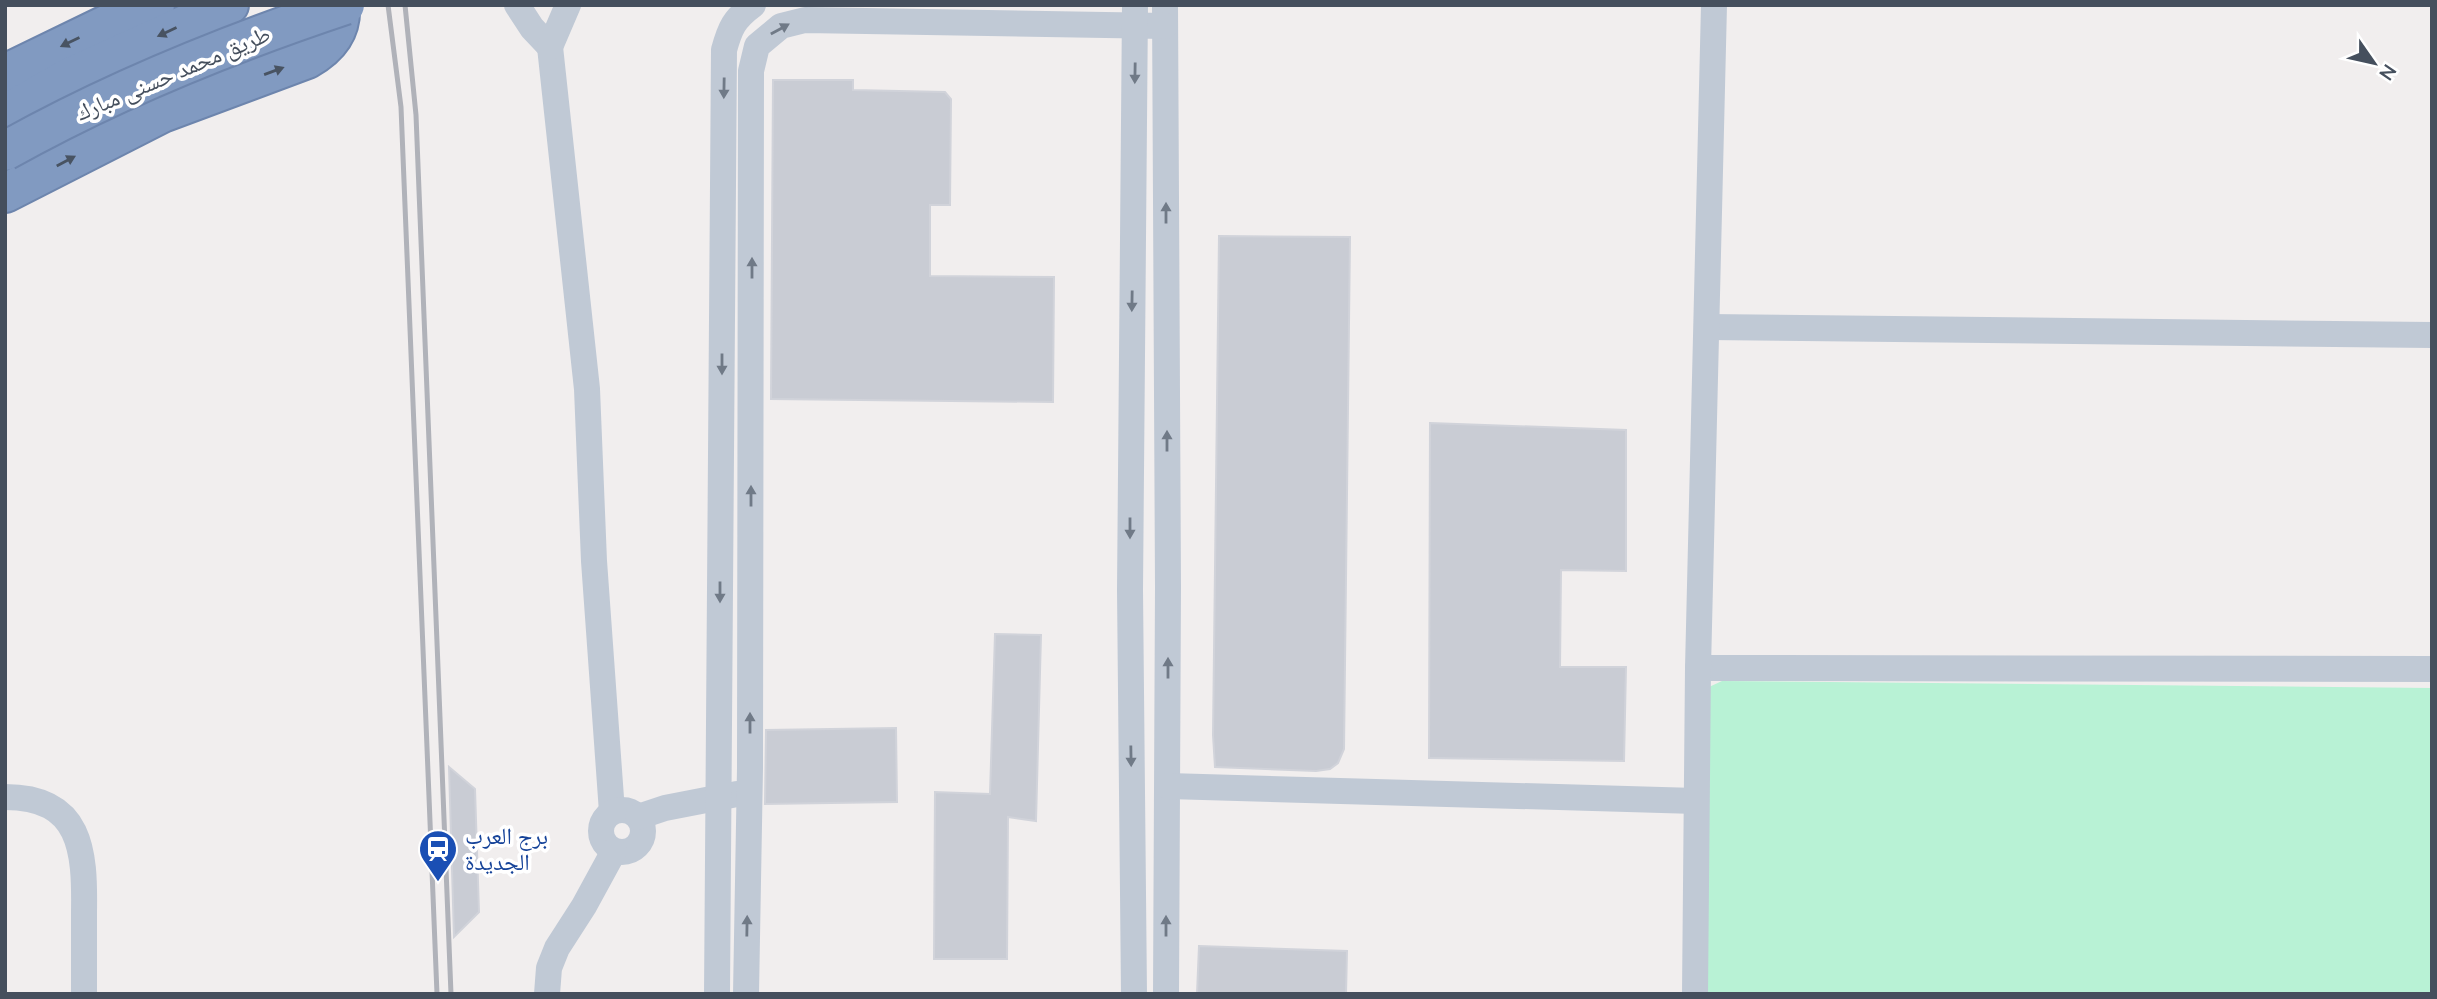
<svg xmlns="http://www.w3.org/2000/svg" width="2437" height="999" font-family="'Nunito Sans','Noto Naskh Arabic',sans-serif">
  <rect width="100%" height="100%" fill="#f1eeee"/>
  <polygon fill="#b8f2d5" points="1722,681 2432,688 2432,994 1701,994 1709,687"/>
  <g fill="#c9ccd4" stroke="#d1d3da" stroke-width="2">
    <polygon points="773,80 853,80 853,90 945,92 951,99 950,205 930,205 930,276 1054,277 1053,402 771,399"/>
    <polygon points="1219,236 1350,237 1344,749 1338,763 1330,769 1316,771 1215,767 1213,735"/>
    <polygon points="1430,423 1626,430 1626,571 1561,570 1560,667 1626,667 1624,761 1429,758"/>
    <polygon points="995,634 1041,635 1036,821 1008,817 1007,959 934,959 935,792 990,794"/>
    <polygon points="896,728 897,802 765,804 766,730"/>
    <polygon points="449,767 475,789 479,912 454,937"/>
    <polygon points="1199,946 1347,951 1346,994 1197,994"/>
  </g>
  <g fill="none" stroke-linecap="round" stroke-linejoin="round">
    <defs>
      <g id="highway">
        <polyline points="5,74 106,25 155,5"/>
        <polyline points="5,114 70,77 229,5"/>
        <path d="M5 193 162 113 307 59C328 47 342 31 340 5"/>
      </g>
    </defs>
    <use href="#highway" stroke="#6d85ad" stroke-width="42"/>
    <g stroke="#c0c9d5" stroke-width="26">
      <polyline points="517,5 532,28 550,47"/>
      <polyline points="1165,5 1168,587 1166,994"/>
      <polyline points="550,47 587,389 594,561 612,812"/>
      <polyline points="550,47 568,5"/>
      <polyline points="1707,327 2432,335"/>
      <polyline points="1698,668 2432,669"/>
      <polyline points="1168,786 1696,801"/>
      <path d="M5 797C82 797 85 851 84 912 84 939 84 966 84 994"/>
      <circle cx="622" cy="831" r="21"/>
      <polyline points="638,817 665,808 737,794"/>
      <polyline points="547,994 549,968 557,948 584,906 614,851"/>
      <path d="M717 994 724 50C730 28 734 19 753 5"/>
      <polyline points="746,994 750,768 751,71 757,46 781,26 805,20 1165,26"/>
      <polyline points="1134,994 1130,590 1135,5"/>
      <polyline points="1695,994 1698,668 1714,5"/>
    </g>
    <use href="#highway" stroke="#819ac1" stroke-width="38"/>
    <g stroke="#b0b2b9" stroke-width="5">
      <polyline points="388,5 401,107 437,994"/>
      <polyline points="405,5 416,115 451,994"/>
    </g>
    <defs>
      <path id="highway-bridge" d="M5 151C110 92 231 43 345 5"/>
    </defs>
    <use href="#highway-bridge" stroke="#6d85ad" stroke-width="42" stroke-linecap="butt"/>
    <use href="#highway-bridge" stroke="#819ac1" stroke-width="38"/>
  </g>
  <defs><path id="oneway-solid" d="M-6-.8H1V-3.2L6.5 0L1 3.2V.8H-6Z" transform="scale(1.75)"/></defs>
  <g fill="#707a87">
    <use href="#oneway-solid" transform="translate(780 29) rotate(-29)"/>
    <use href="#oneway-solid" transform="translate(1135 73) rotate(91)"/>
    <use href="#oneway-solid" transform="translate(724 88) rotate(91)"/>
    <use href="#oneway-solid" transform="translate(1166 213) rotate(-90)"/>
    <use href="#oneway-solid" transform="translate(752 268) rotate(-90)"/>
    <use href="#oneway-solid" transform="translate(1132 301) rotate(91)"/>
    <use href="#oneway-solid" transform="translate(722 364) rotate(90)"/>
    <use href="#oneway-solid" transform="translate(1167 441) rotate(-90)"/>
    <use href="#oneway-solid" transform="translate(751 496) rotate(-90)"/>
    <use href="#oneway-solid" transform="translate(1130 528) rotate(90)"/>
    <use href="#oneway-solid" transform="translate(720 592) rotate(90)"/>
    <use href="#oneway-solid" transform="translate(1168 668) rotate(-90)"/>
    <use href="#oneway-solid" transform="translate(750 723) rotate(-90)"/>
    <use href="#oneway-solid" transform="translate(1131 756) rotate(89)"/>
    <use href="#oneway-solid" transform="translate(747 926) rotate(-89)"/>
    <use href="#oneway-solid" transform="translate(1166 926) rotate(-90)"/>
  </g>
  <g fill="#485362">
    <use href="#oneway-solid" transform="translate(167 32) rotate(155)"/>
    <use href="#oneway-solid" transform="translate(70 42) rotate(154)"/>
    <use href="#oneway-solid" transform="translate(274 71) rotate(-20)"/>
    <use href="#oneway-solid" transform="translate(66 161) rotate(-28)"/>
  </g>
  <defs>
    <symbol id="station-pin" viewBox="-11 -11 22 30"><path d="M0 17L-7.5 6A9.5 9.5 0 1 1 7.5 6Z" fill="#1a4fb4" stroke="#fff"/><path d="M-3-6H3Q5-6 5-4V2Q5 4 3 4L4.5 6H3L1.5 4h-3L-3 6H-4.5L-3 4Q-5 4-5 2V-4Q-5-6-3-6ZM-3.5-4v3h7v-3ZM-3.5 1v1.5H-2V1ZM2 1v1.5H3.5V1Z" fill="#fff"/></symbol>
  </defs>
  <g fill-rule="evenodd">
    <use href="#station-pin" x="416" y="827" width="44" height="60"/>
  </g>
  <g text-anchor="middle" stroke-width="7" stroke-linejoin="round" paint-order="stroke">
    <g font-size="23" fill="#454f5d" stroke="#fff">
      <text transform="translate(173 73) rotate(-23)" y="8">طريق محمد حسنى مبارك</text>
    </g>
    <g font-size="23" fill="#164399" stroke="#fff" text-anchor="start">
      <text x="465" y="844">برج العرب<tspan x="465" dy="26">الجديدة</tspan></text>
    </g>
  </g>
  <rect width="2437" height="999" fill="none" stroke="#454f5d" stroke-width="14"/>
  <g transform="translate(2374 63) rotate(124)" stroke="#ffffff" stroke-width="5" paint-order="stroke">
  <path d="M0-5L12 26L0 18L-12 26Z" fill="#454f5d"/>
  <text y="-10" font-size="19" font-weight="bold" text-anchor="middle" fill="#454f5d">N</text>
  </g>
</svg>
